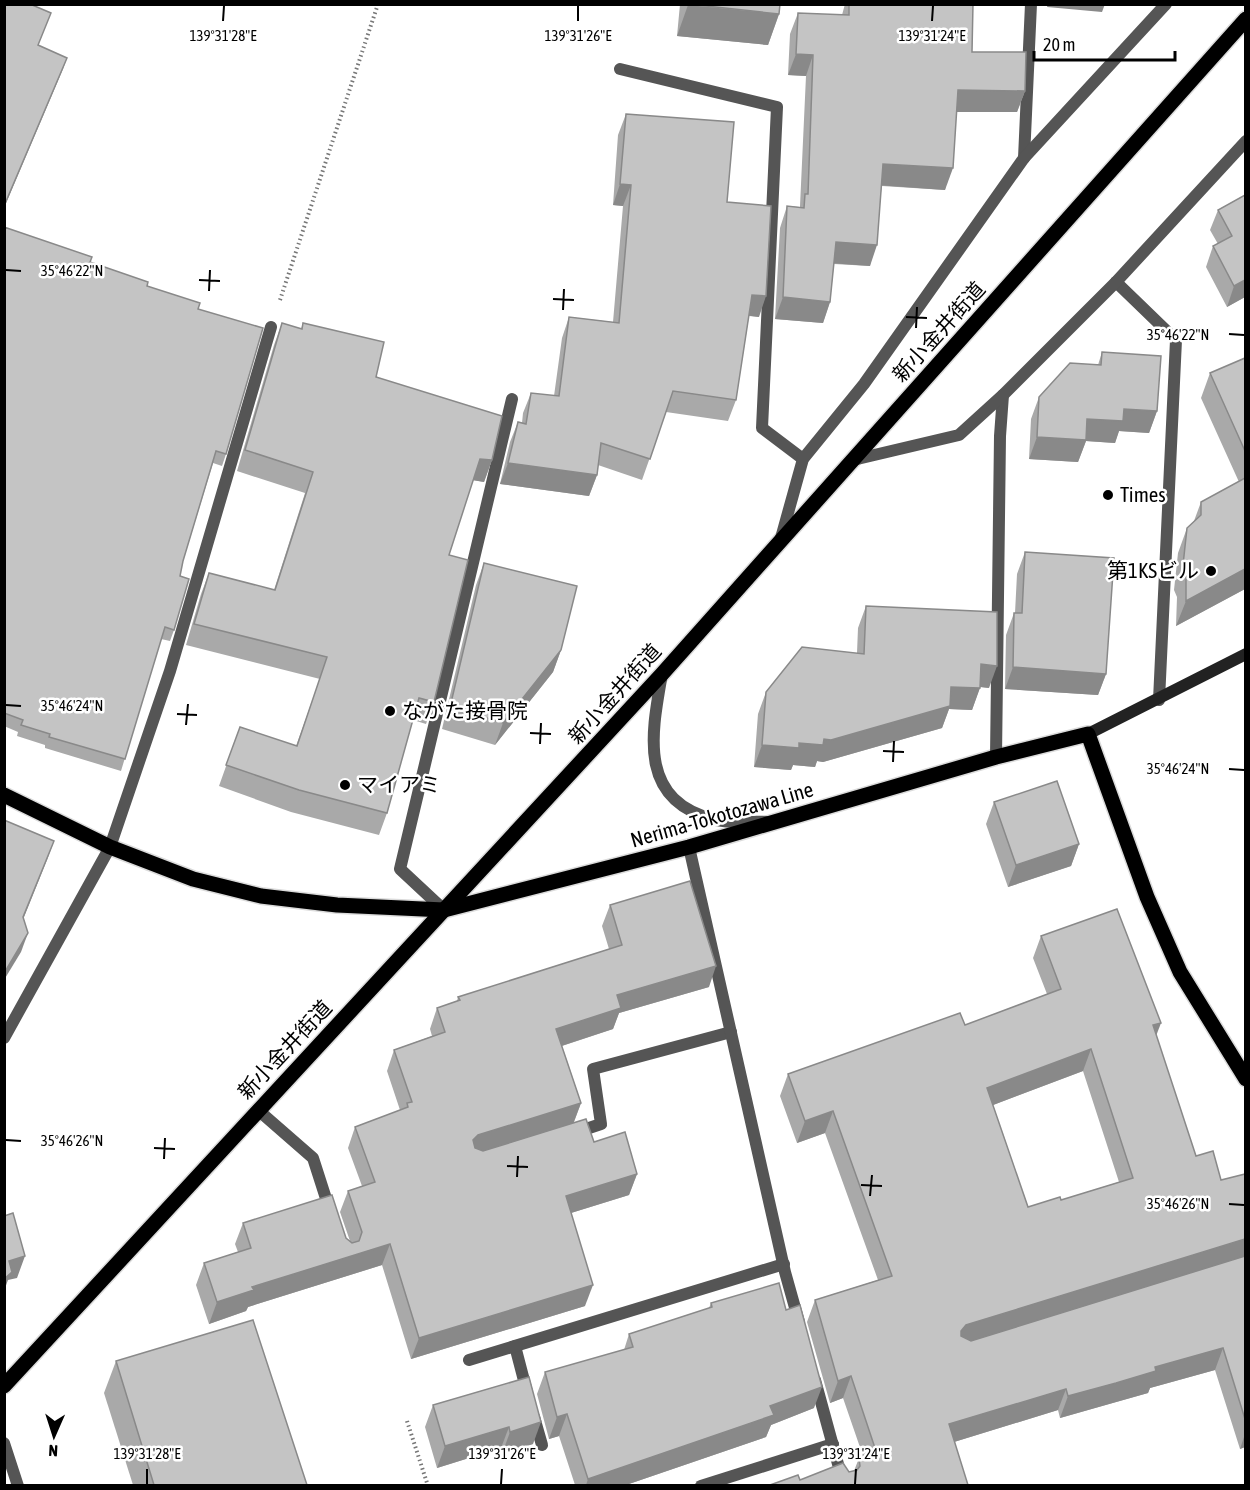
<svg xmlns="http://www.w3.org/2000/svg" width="1250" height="1490" font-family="'Asap Condensed','Noto Sans JP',sans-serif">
  <rect width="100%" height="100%" fill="#fff"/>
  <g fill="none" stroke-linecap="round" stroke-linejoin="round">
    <defs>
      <g id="primary">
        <polyline points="4,795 110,847 193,879 261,896 337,905 444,910 689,847 996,757 1088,734 1147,897 1180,972 1246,1079"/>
        <polyline points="4,1386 662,674 1246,19"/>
      </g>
    </defs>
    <use href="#primary" stroke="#dbdbdb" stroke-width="18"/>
    <g stroke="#777" stroke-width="4" stroke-dasharray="1.5 3" stroke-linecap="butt">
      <polyline points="280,300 378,4"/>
      <polyline points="407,1421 428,1486"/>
    </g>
    <g stroke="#555" stroke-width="12">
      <polyline points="620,69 777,107 762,428 803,459"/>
      <polyline points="1024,158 1031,4"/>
      <polyline points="996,757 1000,436 1003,395"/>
      <polyline points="444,910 400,869 512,399"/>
      <polyline points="258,1110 313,1158 330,1211"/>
      <polyline points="574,1133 601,1124 593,1069 731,1032"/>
      <polyline points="515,1346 527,1392"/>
      <polyline points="469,1360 784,1264"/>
      <polyline points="534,1417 542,1445"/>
      <polyline points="701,1486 833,1444"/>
    </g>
    <g stroke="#555" stroke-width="12">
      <polyline points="1116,282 1176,340 1159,700"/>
      <polyline points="853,460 959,435 1003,395 1116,282 1246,141"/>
      <polyline points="781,538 803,459 864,384 1024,158 1166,4"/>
      <path d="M662 674C651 736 638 801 716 820 732 823 751 821 767 822"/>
      <polyline points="689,847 785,1272 799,1322"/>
      <polyline points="4,1038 110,847 170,671 271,327"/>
      <polyline points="815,1380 844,1486"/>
      <polyline points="4,1443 18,1486"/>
    </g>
    <polyline stroke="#222" stroke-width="12" points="1088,734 1246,654"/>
    <use href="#primary" stroke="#000" stroke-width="15"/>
  </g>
  <g fill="#a9a9a9" fill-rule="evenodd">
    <polygon points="680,4 780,4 779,14 768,45 677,36"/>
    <polygon points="845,4 973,4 972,52 1025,91 1017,112 957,112 945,190 882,186 870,266 834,264 830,302 823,323 775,319 780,228 787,206 800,207 800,206 806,76 788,75 790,34 798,13 842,15"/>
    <polygon points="626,114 727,202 759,317 749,316 736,400 728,421 666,412 642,480 598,465 597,475 589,496 500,484 510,442 518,422 522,423 523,413 531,393 554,396 562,338 569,317 613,322 623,206 613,205 618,135"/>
    <polygon points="1245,195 1245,297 1227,307 1206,267 1213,246 1218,244 1210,230 1218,210"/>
    <polygon points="4,227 147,286 198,309 226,454 222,466 213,463 183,561 180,576 174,630 170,641 161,639 121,771 45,748 45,745 17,736 18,732 4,726"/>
    <polygon points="282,323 301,329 303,323 492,460 484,482 473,480 449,555 434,702 426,724 413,720 387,813 379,835 291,812 219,786 240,727 296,746 320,679 186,645 201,594 209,573 274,590 305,493 237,471 274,345"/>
    <polygon points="1102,352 1157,411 1149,433 1119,431 1115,443 1086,441 1078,462 1029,459 1031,419 1039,397 1098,365"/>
    <polygon points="1245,358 1245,589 1176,626 1177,597 1174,590 1178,553 1187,528 1194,521 1201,502 1239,482 1201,398 1210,373"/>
    <polygon points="1025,552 1106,674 1098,695 1005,689 1006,635 1014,613 1015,613 1017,574"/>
    <polygon points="484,563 561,650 553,672 495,745 442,729 476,585"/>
    <polygon points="866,606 989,688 980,687 972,710 949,709 942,728 823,762 817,761 815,767 793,765 791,770 754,767 758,714 766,692 857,653 858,628"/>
    <polygon points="994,802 1079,844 1071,866 1008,887 986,824"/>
    <polygon points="610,905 709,987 619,1013 613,1029 562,1046 581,1103 574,1122 594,1142 637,1174 629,1195 571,1213 585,1306 411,1359 382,1265 248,1307 246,1311 209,1324 196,1285 204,1263 238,1252 235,1244 243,1223 346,1238 350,1241 340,1212 348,1191 362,1186 348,1148 355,1127 400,1110 387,1071 394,1050 432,1036 430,1029 437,1008 457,1001 458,997 609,949 602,926"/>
    <path d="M1041 936 1156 1035 1196 1156 1221 1180 1245 1174V1447L1240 1449 1215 1370 1150 1388 1148 1393 1109 1404 1060 1418 1058 1410 954 1442 968 1485 800 1480 854 1471 859 1458 863 1456 843 1398 830 1403 807 1322 815 1300 878 1280 825 1133 797 1143 780 1096 788 1074 965 1025 1047 994 1033 958ZM1083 1071 1119 1182 1061 1200 1028 1207 993 1105Z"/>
    <polygon points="711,1303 814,1408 771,1425 766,1437 626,1485 575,1485 559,1436 549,1439 537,1394 545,1372 624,1350 629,1334 709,1308"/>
    <polygon points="116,1361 307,1485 133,1485 104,1393"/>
    <polygon points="529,1377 533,1444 502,1454 501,1448 437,1468 425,1427 433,1405"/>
  </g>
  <g fill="#898989">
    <polygon points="1048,4 1105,4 1102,12 1047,7"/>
    <polygon points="688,5 779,14 768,45 677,36"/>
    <polygon points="796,54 813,55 806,76 788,75"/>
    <polygon points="67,58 63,69 4,208 4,206"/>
    <polygon points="958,90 1025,91 1017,112 950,112"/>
    <polygon points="883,164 953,168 945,190 876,185"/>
    <polygon points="620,184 631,185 623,206 613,205"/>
    <polygon points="836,242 877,245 870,266 829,263"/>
    <polygon points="1245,280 1245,297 1227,307 1234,286"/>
    <polygon points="752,295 766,296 759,317 744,315"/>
    <polygon points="783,297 830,302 823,323 775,319"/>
    <polygon points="1124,409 1157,411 1149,433 1119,431 1115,443 1086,441 1078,462 1029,459 1037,437 1087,419"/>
    <polygon points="480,459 492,460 484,482 472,480"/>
    <polygon points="508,463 597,475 589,496 500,484"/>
    <polygon points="1245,569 1245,589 1176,626 1186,601"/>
    <polygon points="561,650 553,672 495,745 503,723"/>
    <polygon points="981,664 997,666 989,688 973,686"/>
    <polygon points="1013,667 1106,674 1098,695 1005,689"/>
    <polygon points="951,687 980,688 972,710 949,709 942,728 823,762 817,761 815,767 793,765 791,770 754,767 762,745 799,743 824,739"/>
    <polygon points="54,841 47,860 16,937 23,917"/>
    <polygon points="1079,844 1071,866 1008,887 1016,865"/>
    <polygon points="28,933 21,952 4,980 4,974 6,970"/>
    <polygon points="716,966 709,987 619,1013 613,1029 549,1050 556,1029 617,995"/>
    <polygon points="1161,1023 1153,1044 1153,1025"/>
    <polygon points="1091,1049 1083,1071 980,1110 987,1088"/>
    <polygon points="581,1103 573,1124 471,1156 473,1140 478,1135"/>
    <polygon points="833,1111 825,1133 797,1143 805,1121"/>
    <polygon points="637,1174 629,1195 558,1217 566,1196"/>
    <polygon points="1245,1239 1245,1254 1244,1259 953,1353 961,1331 966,1325"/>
    <polygon points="390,1244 382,1265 248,1307 246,1311 209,1324 217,1302 252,1287"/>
    <polygon points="25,1256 17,1278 8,1280 4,1291 4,1272 9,1261"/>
    <polygon points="593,1285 585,1306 411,1359 419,1338"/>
    <polygon points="1223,1348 1215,1370 1150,1388 1148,1393 1060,1418 1068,1396 1155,1367"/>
    <polygon points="851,1376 843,1398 830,1403 838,1381"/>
    <polygon points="822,1387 814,1408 771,1425 766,1437 626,1485 586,1485 588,1479 770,1406"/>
    <polygon points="1066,1389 1058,1410 941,1446 949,1424"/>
    <polygon points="567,1414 559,1436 549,1439 557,1417"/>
    <polygon points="541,1422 533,1444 502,1454 510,1432"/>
    <polygon points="509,1427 501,1448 437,1468 445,1446"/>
    <polygon points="1245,1434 1245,1447 1240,1449"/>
  </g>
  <g fill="#c4c4c4" stroke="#898989" stroke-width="1.5" fill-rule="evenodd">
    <polygon points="4,4 30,4 51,13 38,45 67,58 4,206"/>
    <polygon points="688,4 780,4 779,14"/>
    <polygon points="849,4 973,4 972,52 1026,52 1025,91 958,90 953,168 883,164 877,245 836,242 830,302 783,297 787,206 804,208 805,194 808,194 813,55 796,54 798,13 849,15"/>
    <polygon points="626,114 734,122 727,202 771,206 766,296 752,295 736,400 673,391 650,459 601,443 597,475 508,463 518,422 526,424 531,393 559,396 569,317 619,323 631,185 620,184"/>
    <polygon points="1245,195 1245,280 1234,286 1213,246 1232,236 1218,210"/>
    <polygon points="4,227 92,257 90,262 148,282 147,286 200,303 198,309 263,328 226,454 216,451 183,561 180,576 189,579 174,630 165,627 125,759 49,737 50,734 21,725 23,720 4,713"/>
    <polygon points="282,323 302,329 303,323 384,342 376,377 502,416 492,460 480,459 449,555 468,560 434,702 419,698 387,813 299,790 226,765 240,727 297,746 327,657 194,624 209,573 275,590 313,472 245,450"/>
    <polygon points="1102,352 1161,356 1157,411 1124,409 1123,421 1087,419 1086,440 1037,437 1039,397 1070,363 1101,365"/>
    <polygon points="1245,358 1245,451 1210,373"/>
    <polygon points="1245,478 1245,569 1186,601 1186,571 1183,565 1187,528 1201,515 1201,502"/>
    <polygon points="1025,552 1114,558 1106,674 1013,667 1014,613 1022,613"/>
    <polygon points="484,563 577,586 561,650 503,723 450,707"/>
    <polygon points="866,606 997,612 997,666 981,664 980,688 951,687 950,706 831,740 824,739 823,745 799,743 799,748 762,745 766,692 802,647 864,654"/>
    <polygon points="1057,781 1079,844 1016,865 994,802"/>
    <polygon points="4,820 54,841 23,917 28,933 6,970 4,970"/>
    <polygon points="690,881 716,966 617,995 621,1008 556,1029 581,1103 478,1135 473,1140 475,1148 483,1151 586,1119 594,1142 625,1132 637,1174 566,1196 593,1285 419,1338 390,1244 252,1287 254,1290 217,1302 204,1263 251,1248 243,1223 332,1195 346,1238 352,1243 359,1241 362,1232 348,1191 375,1182 355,1127 408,1107 407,1103 412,1102 394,1050 445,1032 437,1008 460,1000 458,997 622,945 610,905"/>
    <path d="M1117 909 1161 1023 1153 1025 1196 1156 1213 1151 1221 1180 1245 1174V1239L966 1325 961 1331V1336L971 1341 1245 1256V1419L1223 1348 1155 1367 1156 1371 1116 1383 1068 1396 1066 1389 949 1424 968 1485H770L798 1475 800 1480 843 1463 849 1472 857 1470 860 1466 859 1458 876 1451 851 1376 838 1381 815 1300 892 1276 833 1111 805 1121 788 1074 960 1013 965 1025 1061 989 1041 936ZM1091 1049 1133 1178 1061 1200 1060 1197 1028 1207 987 1088Z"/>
    <polygon points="13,1213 25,1256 9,1261 12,1272 4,1279 4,1216"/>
    <polygon points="779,1283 786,1310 800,1305 822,1387 770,1406 774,1415 588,1479 567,1414 557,1417 545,1372 633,1347 629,1334 712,1307 711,1303"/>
    <polygon points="253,1320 307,1485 154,1485 116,1361"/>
    <polygon points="529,1377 541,1422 510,1432 509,1427 445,1446 433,1405"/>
  </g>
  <path fill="none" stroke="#000" stroke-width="2" d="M223 21 224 6M578 21V6M932 21 933 6M6 270 21 271M199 280 220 281M209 291 210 270M553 299 574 300M563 310 564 289M906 317 927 318M916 328 917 307M1229 334 1244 335M6 705 21 706M177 714 197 715M186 725 188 704M530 733 551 734M540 744 541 723M883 751 904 752M893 762 894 741M1229 769 1244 770M6 1140 21 1141M154 1148 175 1149M164 1159 165 1138M507 1166 528 1167M517 1177 518 1156M861 1185 882 1186M870 1196 872 1175M1229 1204 1244 1205M147 1484V1469M501 1484 502 1469M855 1484 856 1469"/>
  <g fill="#000" stroke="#fff" stroke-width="2">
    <circle cx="1108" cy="495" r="6"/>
    <circle cx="1211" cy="571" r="6"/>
    <circle cx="390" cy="711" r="6"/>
    <circle cx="345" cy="785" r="6"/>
  </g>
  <g text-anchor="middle" stroke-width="5" stroke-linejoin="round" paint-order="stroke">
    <g font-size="21" fill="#000" stroke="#fff">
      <text transform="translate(939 332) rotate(-48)" y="7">新小金井街道</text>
      <text transform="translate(615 694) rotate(-48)" y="7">新小金井街道</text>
      <text transform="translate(722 815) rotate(-16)" y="7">Nerima-Tokotozawa Line</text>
      <text transform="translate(285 1050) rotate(-47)" y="7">新小金井街道</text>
    </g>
    <g font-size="21" fill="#000" stroke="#fff" text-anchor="start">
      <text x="1120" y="502">Times</text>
      <text x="1199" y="578" text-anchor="end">第1KSビル</text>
      <text x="402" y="718">ながた接骨院</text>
      <text x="357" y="792">マイアミ</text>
    </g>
  </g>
  <g font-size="15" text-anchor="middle" fill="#000" stroke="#fff" stroke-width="5" stroke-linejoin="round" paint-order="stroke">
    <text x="223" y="41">139°31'28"E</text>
    <text x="578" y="41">139°31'26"E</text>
    <text x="932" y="41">139°31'24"E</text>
    <text x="72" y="276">35°46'22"N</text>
    <text x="1178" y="340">35°46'22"N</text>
    <text x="72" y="711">35°46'24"N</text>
    <text x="1178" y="774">35°46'24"N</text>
    <text x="72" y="1146">35°46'26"N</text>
    <text x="1178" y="1209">35°46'26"N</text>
    <text x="147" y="1459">139°31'28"E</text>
    <text x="502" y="1459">139°31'26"E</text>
    <text x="856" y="1459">139°31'24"E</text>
  </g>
  <rect width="1250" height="1490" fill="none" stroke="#000000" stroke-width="12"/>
  <g transform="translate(54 1436) rotate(183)" stroke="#ffffff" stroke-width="4.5" paint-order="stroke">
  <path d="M0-4.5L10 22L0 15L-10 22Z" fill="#000000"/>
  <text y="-9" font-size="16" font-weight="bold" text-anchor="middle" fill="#000000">N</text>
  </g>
  <path d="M1034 51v9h141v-9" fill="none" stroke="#000000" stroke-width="3"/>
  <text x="1043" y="51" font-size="18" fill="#000000" stroke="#ffffff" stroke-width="4.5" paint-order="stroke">20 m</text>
</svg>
